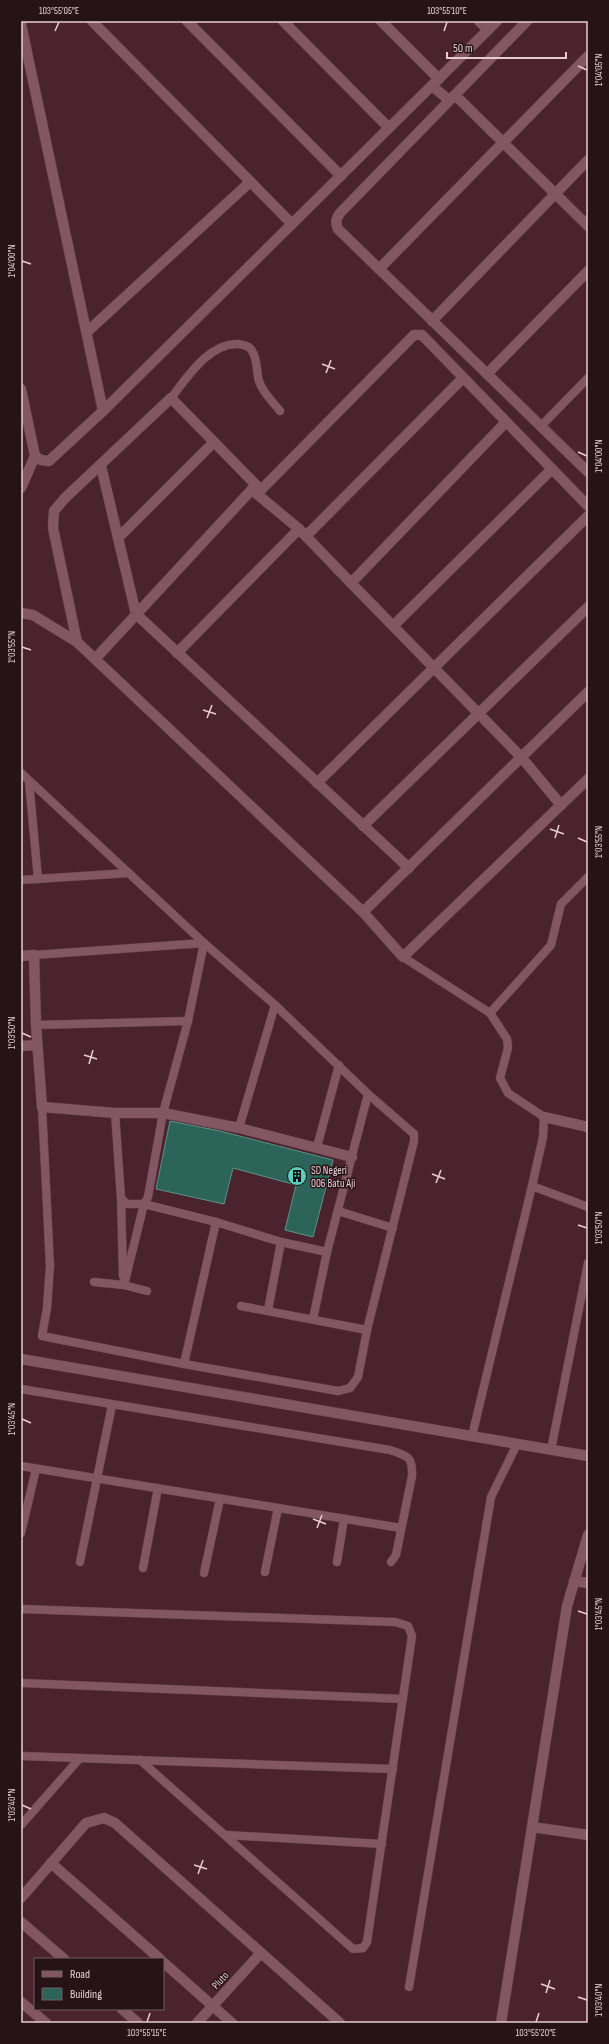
<svg xmlns="http://www.w3.org/2000/svg" width="609" height="2044" font-family="'Sofia Sans Condensed',sans-serif">
  <rect width="100%" height="100%" fill="#4a232f"/>
  <polygon fill="#2c645a" stroke="#5b9288" points="170,1121 220,1131 333,1160 313,1237 285,1230 296,1185 233,1168 224,1204 156,1189"/>
  <g fill="none" stroke-linecap="round" stroke-linejoin="round">
    <defs>
      <g id="service">
        <path d="M171 398C187 378 209 342 239 344 244 345 250 346 252 351 258 360 256 371 259 381 262 392 273 402 280 411"/>
        <polyline points="540,427 588,378"/>
        <polyline points="21,773 204,943 275,1005 368,1094 414,1134 414,1141 367,1330 358,1377 350,1388 338,1391 184,1364 42,1336 47,1308 50,1266 42,1107"/>
        <polyline points="29,781 38,879"/>
        <polyline points="21,880 129,873"/>
        <polyline points="34,955 204,943 188,1021 163,1113 148,1197 144,1204 127,1204 121,1198 115,1113"/>
        <polyline points="403,957 490,1013 507,1039 508,1048 500,1078 508,1093 544,1117 543,1137 532,1186 472,1436"/>
        <polyline points="490,1013 551,945 561,904 588,877"/>
        <polyline points="36,1025 188,1021"/>
        <polyline points="239,1128 275,1005"/>
        <polyline points="317,1147 339,1065"/>
        <polyline points="532,1186 588,1207"/>
        <polyline points="121,1198 123,1276"/>
        <polyline points="338,1211 393,1228"/>
        <polyline points="94,1282 124,1285 147,1291"/>
        <polyline points="124,1285 144,1204 216,1222"/>
        <polyline points="241,1306 367,1330"/>
        <polyline points="268,1310 281,1242"/>
        <polyline points="313,1319 327,1252 368,1094"/>
        <polyline points="184,1364 216,1222 281,1242 327,1252"/>
        <path d="M21 1389 390 1450C407 1456 413 1456 412 1476L396 1555 391 1562"/>
        <polyline points="551,1450 588,1263"/>
        <polyline points="21,1466 401,1528"/>
        <polyline points="21,1533 36,1469"/>
        <polyline points="80,1562 112,1405"/>
        <polyline points="337,1562 344,1519"/>
        <polyline points="143,1568 158,1488"/>
        <polyline points="265,1572 278,1508"/>
        <polyline points="204,1573 220,1499"/>
        <polyline points="21,1609 395,1622 408,1626 412,1636 367,1942 363,1948 353,1949 140,1760"/>
        <polyline points="21,1683 403,1699"/>
        <polyline points="21,1756 393,1769"/>
        <polyline points="21,1825 80,1758"/>
        <polyline points="226,1835 382,1844"/>
        <polyline points="409,1987 491,1497 517,1444"/>
      </g>
      <g id="minor">
        <polyline points="92,21 292,224"/>
        <polyline points="187,21 341,176"/>
        <polyline points="283,21 389,128"/>
        <polyline points="381,21 439,79"/>
        <polyline points="479,21 488,30"/>
        <path d="M527 21 340 213C336 219 335 222 338 229L588 472"/>
        <polyline points="21,24 103,411"/>
        <polyline points="432,86 449,100"/>
        <polyline points="455,95 588,226"/>
        <polyline points="379,269 588,56"/>
        <polyline points="432,321 588,160"/>
        <polyline points="87,332 250,182"/>
        <polyline points="487,374 588,271"/>
        <polyline points="21,389 35,456 41,460 49,461 103,411 497,21"/>
        <polyline points="101,466 136,614 409,868"/>
        <polyline points="21,488 35,456"/>
        <polyline points="257,494 414,335 422,335 588,506"/>
        <polyline points="306,536 463,378"/>
        <polyline points="118,538 214,442"/>
        <polyline points="351,583 506,422"/>
        <polyline points="21,613 33,615 77,642 363,912 403,957 588,779"/>
        <polyline points="393,626 552,469"/>
        <polyline points="77,642 53,528 54,511 65,498 171,398 256,485 257,494 299,529 351,583 522,758 561,805"/>
        <polyline points="177,653 299,529"/>
        <polyline points="95,659 256,485"/>
        <polyline points="317,783 588,516"/>
        <polyline points="363,826 588,607"/>
        <polyline points="363,912 588,692"/>
        <polyline points="21,956 34,955 36,1025 42,1107 115,1113 163,1113 239,1128 352,1157"/>
        <polyline points="21,1046 37,1045"/>
        <polyline points="544,1117 588,1127"/>
        <polyline points="21,1359 588,1456"/>
        <polyline points="574,1581 588,1583"/>
        <polyline points="532,1827 588,1835"/>
        <polyline points="51,1863 160,1959"/>
        <polyline points="21,1898 86,1823 104,1818 115,1823 340,2023"/>
        <polyline points="21,1922 64,1959"/>
        <polyline points="163,1962 232,2023"/>
        <polyline points="21,2002 46,2023"/>
        <polyline points="122,2009 138,2023"/>
        <polyline points="197,2023 261,1953"/>
        <polyline points="501,2023 567,1606 588,1535"/>
      </g>
    </defs>
    <use href="#service" stroke="#62414c" stroke-width="9"/>
    <use href="#minor" stroke="#62414c" stroke-width="11"/>
    <use href="#service" stroke="#825662" stroke-width="8"/>
    <use href="#minor" stroke="#825662" stroke-width="10"/>
  </g>
  <path fill="none" stroke="#e7cdd3" stroke-width="1.5" d="M55 31 59 22M444 31 447 22M578 66 587 70M22 261 31 264M322 364 335 369M326 373 331 360M578 452 587 456M22 647 31 650M203 710 216 714M207 718 212 705M550 829 564 834M555 838 559 825M578 838 587 842M22 1033 31 1037M84 1055 97 1059M89 1064 93 1050M432 1174 445 1179M436 1183 441 1170M578 1225 587 1228M22 1419 31 1423M313 1519 326 1524M317 1528 322 1515M578 1611 587 1614M22 1805 31 1809M194 1865 207 1869M198 1874 203 1860M541 1984 555 1989M546 1993 550 1980M578 1997 587 2000M147 2022 150 2013M536 2022 539 2013"/>
  <defs>
    <symbol id="building-disc" viewBox="-11 -11 22 22"><circle r="9.5" fill="#5bcebc" stroke="#251318"/><path d="M-4-6H4V6H1V3H-1V6H-4ZM-2.5-4.3h1.7v1.8h-1.7ZM.8-4.3h1.7v1.8H.8ZM-2.5-1h1.7V.8h-1.7ZM.8-1h1.7V.8H.8Z" fill="#111"/></symbol>
  </defs>
  <g fill-rule="evenodd">
    <use href="#building-disc" x="286" y="1165" width="22" height="22"/>
  </g>
  <g text-anchor="middle" stroke-width="3" stroke-linejoin="round" paint-order="stroke">
    <g font-size="11" fill="#e7cdd3" stroke="#251318" text-anchor="start">
      <text x="311" y="1174">SD Negeri<tspan x="311" dy="13">006 Batu Aji</tspan></text>
    </g>
    <g font-size="11" fill="#e7cdd3" stroke="#251318">
      <text transform="translate(220 1980) rotate(-48)" y="4">Pluto</text>
    </g>
  </g>
  <rect width="609" height="2044" fill="none" stroke="#251318" stroke-width="44"/>
  <rect x="34" y="1958" width="130" height="52" fill="#251318" stroke="#735d63"/>
  <rect x="42" y="1971" width="20" height="6" fill="#825662" stroke="#735d63"/>
  <text x="70" y="1978" font-size="12" fill="#e7cdd3">Road</text>
  <rect x="42" y="1988" width="20" height="12" fill="#2c645a" stroke="#735d63"/>
  <text x="70" y="1998" font-size="12" fill="#e7cdd3">Building</text>
  <path d="M447 52v6h119v-6" fill="none" stroke="#e7cdd3" stroke-width="2"/>
  <text x="453" y="52" font-size="12" fill="#e7cdd3" stroke="#251318" stroke-width="3" paint-order="stroke">50 m</text>
  <rect x="22" y="22" width="565" height="2000" fill="none" stroke="#e7cdd3" stroke-width="1.5"/>
  <g font-size="10" text-anchor="middle" fill="#e7cdd3">
    <text x="59" y="14">103°55'05"E</text>
    <text x="447" y="14">103°55'10"E</text>
    <text transform="translate(598 70) rotate(-90)" y="4">1°04'05"N</text>
    <text transform="translate(11 261) rotate(-90)" y="4">1°04'00"N</text>
    <text transform="translate(598 456) rotate(-90)" y="4">1°04'00"N</text>
    <text transform="translate(11 647) rotate(-90)" y="4">1°03'55"N</text>
    <text transform="translate(598 842) rotate(-90)" y="4">1°03'55"N</text>
    <text transform="translate(11 1033) rotate(-90)" y="4">1°03'50"N</text>
    <text transform="translate(598 1228) rotate(-90)" y="4">1°03'50"N</text>
    <text transform="translate(11 1419) rotate(-90)" y="4">1°03'45"N</text>
    <text transform="translate(598 1614) rotate(-90)" y="4">1°03'45"N</text>
    <text transform="translate(11 1805) rotate(-90)" y="4">1°03'40"N</text>
    <text transform="translate(598 2000) rotate(-90)" y="4">1°03'40"N</text>
    <text x="147" y="2036">103°55'15"E</text>
    <text x="536" y="2036">103°55'20"E</text>
  </g>
</svg>
